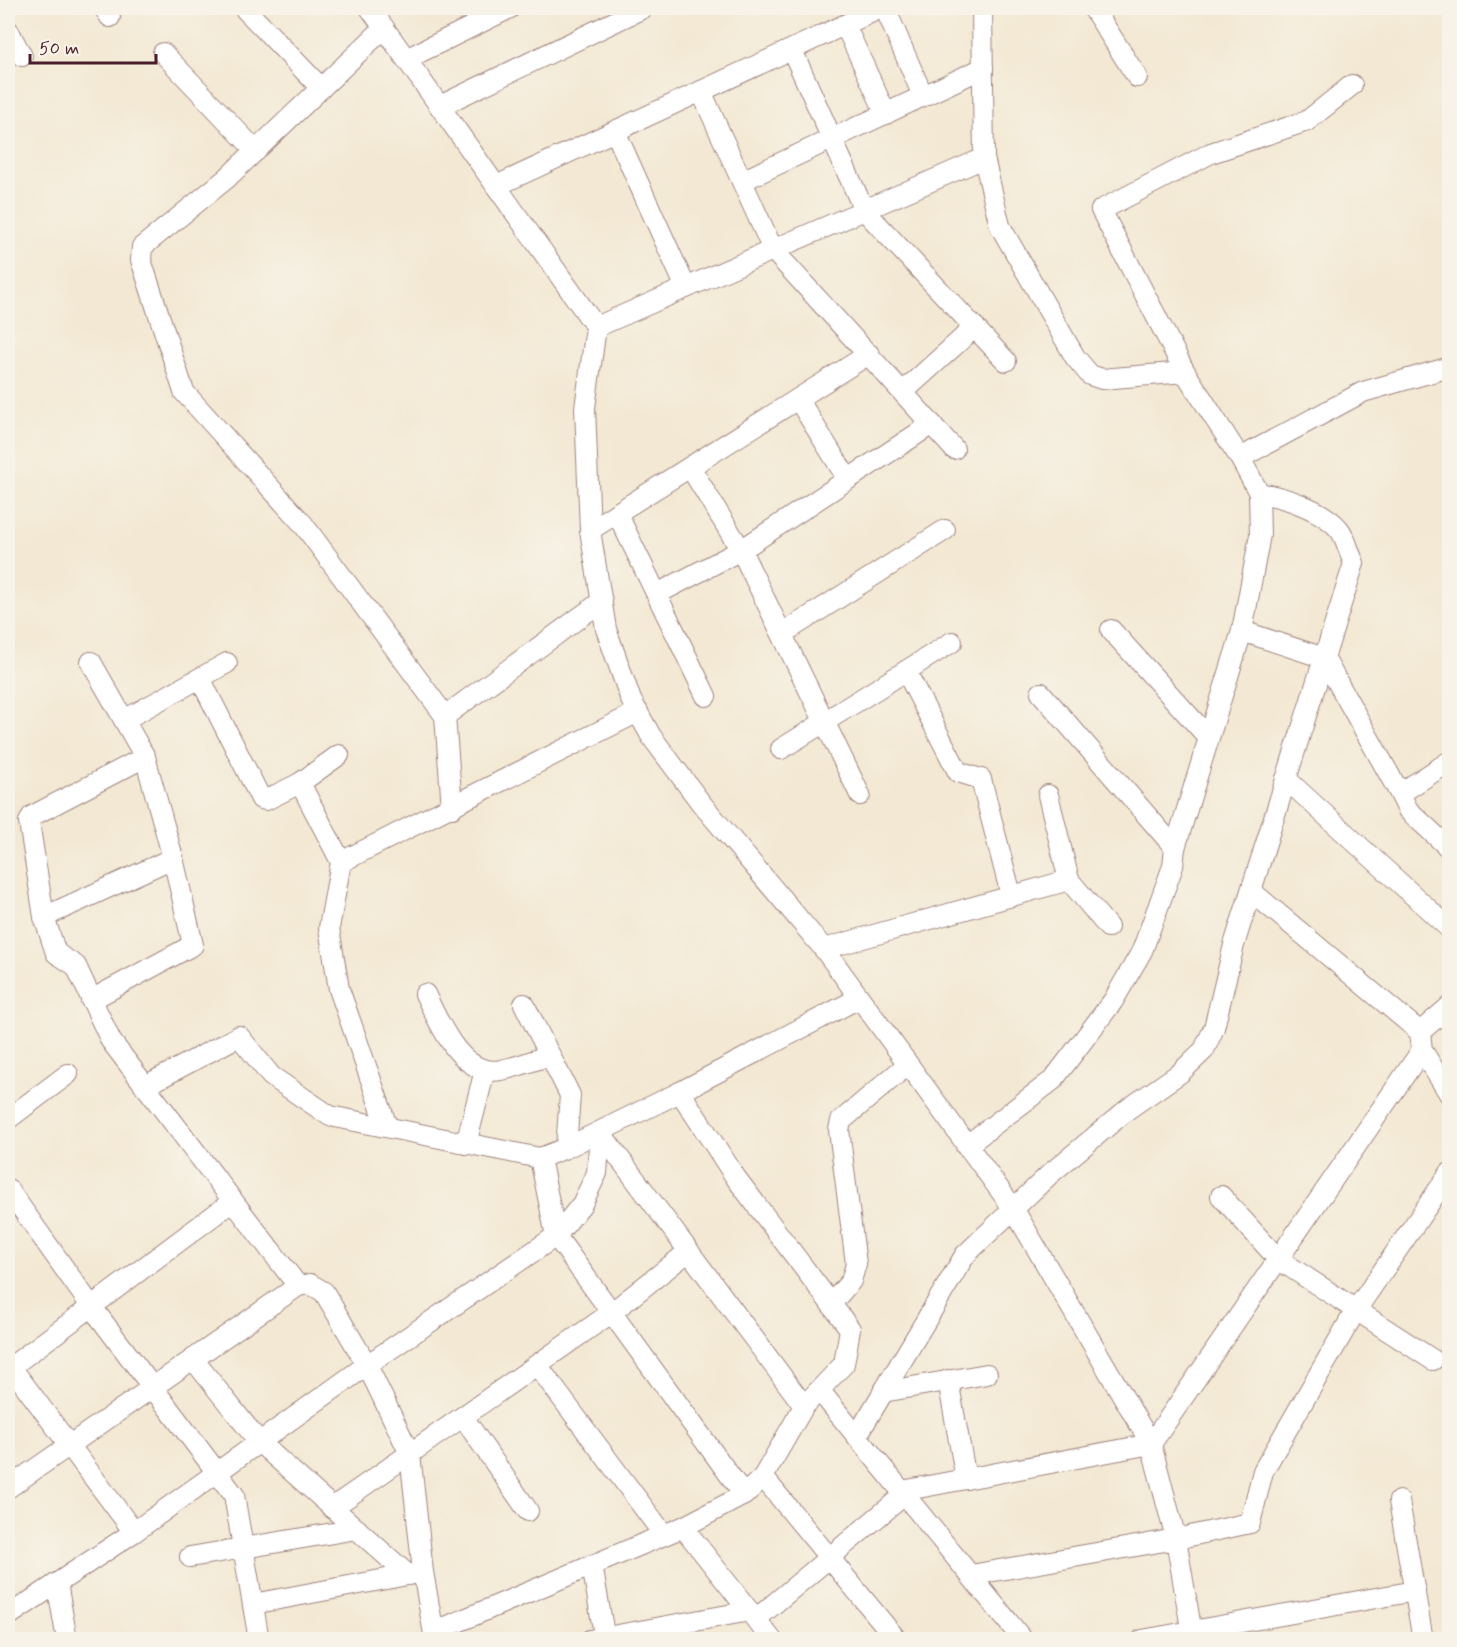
<svg xmlns="http://www.w3.org/2000/svg" width="1457" height="1647" font-family="Mynerve,sans-serif">
  <rect width="100%" height="100%" fill="#f7f3e8"/>
  <filter id="ink" filterUnits="userSpaceOnUse"><feTurbulence type="fractalNoise" baseFrequency=".0167" numOctaves="2"/><feDisplacementMap in="SourceGraphic" scale="12" xChannelSelector="R" yChannelSelector="G"/><feConvolveMatrix kernelMatrix="1 2 1 2 8 2 1 2 1" color-interpolation-filters="sRGB"/></filter>
  <filter id="wash" filterUnits="userSpaceOnUse"><feTurbulence type="fractalNoise" baseFrequency=".008" numOctaves="4" result="noise"/><feDisplacementMap in="SourceGraphic" scale="24" xChannelSelector="R" yChannelSelector="G"/><feGaussianBlur stdDeviation="1.35" result="paint"/><feColorMatrix in="noise" values="0 0 0 0 0 0 0 0 0 0 0 0 0 0 0 0 0 1.4 0 .05"/><feComposite in="paint" operator="in"/></filter>
  <g filter="url(#wash)">
    <rect width="100%" height="100%" fill="#f3e8d3"/>
  </g>
  <g filter="url(#ink)">
    <g fill="none" stroke-linecap="round" stroke-linejoin="round">
      <defs>
        <g id="minor">
          <polyline points="104,8 110,17"/>
          <polyline points="244,8 321,88"/>
          <polyline points="370,8 596,327 585,408 590,530 606,629 631,700 651,736 701,803 824,949 1013,1208 1151,1444 1176,1539 1193,1640"/>
          <polyline points="885,8 923,96"/>
          <polyline points="982,8 984,158 1000,226 1075,357 1090,375 1102,379 1185,372"/>
          <polyline points="1093,8 1137,77"/>
          <polyline points="845,25 886,114"/>
          <polyline points="384,28 226,179 142,247 141,260 184,392 303,524 445,716 452,808"/>
          <polyline points="8,30 22,56"/>
          <polyline points="792,50 864,210 1006,361"/>
          <polyline points="163,53 256,151"/>
          <polyline points="406,59 510,8"/>
          <polyline points="701,91 773,250 954,449"/>
          <polyline points="440,106 643,8"/>
          <polyline points="615,131 686,288"/>
          <polyline points="742,181 983,68"/>
          <polyline points="496,186 881,8"/>
          <polyline points="596,327 984,158"/>
          <polyline points="903,392 975,327"/>
          <polyline points="798,399 847,478"/>
          <polyline points="1240,458 1363,392 1450,367"/>
          <polyline points="690,467 741,550 860,795"/>
          <polyline points="617,513 706,696"/>
          <polyline points="590,530 869,354"/>
          <polyline points="657,594 741,550 932,424"/>
          <polyline points="1111,630 1208,737"/>
          <polyline points="1242,631 1324,658 1398,790 1407,789 1450,761"/>
          <polyline points="782,634 945,530"/>
          <polyline points="91,662 145,757 173,858 193,945 91,1000"/>
          <polyline points="906,671 958,772 981,779 1011,895"/>
          <polyline points="200,678 261,799 266,800 300,783 339,755"/>
          <polyline points="1041,693 1175,848"/>
          <polyline points="445,716 602,601"/>
          <polyline points="124,720 227,663"/>
          <polyline points="781,749 952,642"/>
          <polyline points="145,757 32,816 29,822 44,917 56,953 76,966 111,1041 298,1286"/>
          <polyline points="1286,779 1450,929"/>
          <polyline points="300,783 341,862 329,928 339,989 387,1126"/>
          <polyline points="1398,790 1408,810 1450,849"/>
          <polyline points="1048,795 1069,880 1108,927"/>
          <polyline points="341,862 638,712"/>
          <polyline points="1251,891 1420,1032 1422,1050 1450,1095"/>
          <polyline points="44,917 173,858"/>
          <polyline points="824,949 1069,880"/>
          <path d="M425 994C439 1022 461 1078 501 1070 518 1067 534 1060 550 1055"/>
          <polyline points="524,1004 570,1095 566,1148"/>
          <polyline points="1420,1032 1450,1006"/>
          <polyline points="145,1086 239,1036 271,1076 330,1116 540,1158 566,1148 680,1092 859,998"/>
          <polyline points="8,1119 68,1074"/>
          <polyline points="466,1144 485,1070"/>
          <polyline points="966,1146 1053,1080 1113,1001 1142,951 1173,866 1175,848 1242,631 1260,535 1259,493 1240,458 1185,372 1101,210 1211,153 1307,121 1352,85"/>
          <polyline points="540,1158 556,1236 744,1495"/>
          <polyline points="8,1189 91,1306 234,1495 259,1640"/>
          <polyline points="1221,1196 1278,1259 1433,1360"/>
          <polyline points="831,1304 851,1281 856,1264 839,1130 841,1121 907,1065"/>
          <polyline points="193,1359 259,1442 408,1575"/>
          <polyline points="8,1363 134,1532"/>
          <polyline points="537,1365 664,1535"/>
          <polyline points="8,1369 233,1201"/>
          <polyline points="948,1380 966,1479"/>
          <polyline points="820,1391 1023,1640"/>
          <polyline points="883,1392 987,1374"/>
          <polyline points="463,1417 528,1511"/>
          <path d="M857 1436 965 1255 1050 1174 1128 1109 1180 1073 1204 1050 1214 1028 1234 945 1354 563C1349 553 1346 537 1339 529 1322 509 1284 497 1259 493"/>
          <polyline points="763,1477 897,1640"/>
          <polyline points="8,1488 298,1286 310,1284 324,1292 367,1365 410,1454 423,1572 435,1640"/>
          <polyline points="902,1491 1151,1444 1422,1050"/>
          <polyline points="1399,1501 1423,1640"/>
          <polyline points="332,1508 611,1313 689,1251"/>
          <polyline points="683,1527 772,1640"/>
          <polyline points="190,1557 357,1529"/>
          <polyline points="592,1565 605,1640"/>
          <polyline points="971,1575 1176,1539 1250,1523 1263,1471 1356,1310 1450,1173"/>
          <polyline points="57,1583 67,1640"/>
          <polyline points="253,1604 418,1573"/>
          <polyline points="8,1616 134,1532 367,1365 556,1236 582,1204 597,1173 600,1132 804,1406"/>
          <polyline points="756,1619 904,1495"/>
          <polyline points="434,1632 683,1527 744,1495 763,1477 804,1406 844,1364 850,1329 736,1178 680,1092"/>
          <polyline points="590,1640 750,1611"/>
          <polyline points="1142,1640 1415,1591"/>
        </g>
      </defs>
      <use href="#minor" stroke="#9e847f" stroke-width="22"/>
      <use href="#minor" stroke="#fff" stroke-width="20"/>
    </g>
  </g>
  <rect width="1457" height="1647" fill="none" stroke="#f7f3e8" stroke-width="30"/>
  <path d="M30 54v9h126v-9" fill="none" stroke="#4a1f2b" stroke-width="3"/>
  <text x="39" y="54" font-size="18" fill="#4a1f2b" stroke="#f7f3e8" stroke-width="4.5" paint-order="stroke">50 m</text>
</svg>
